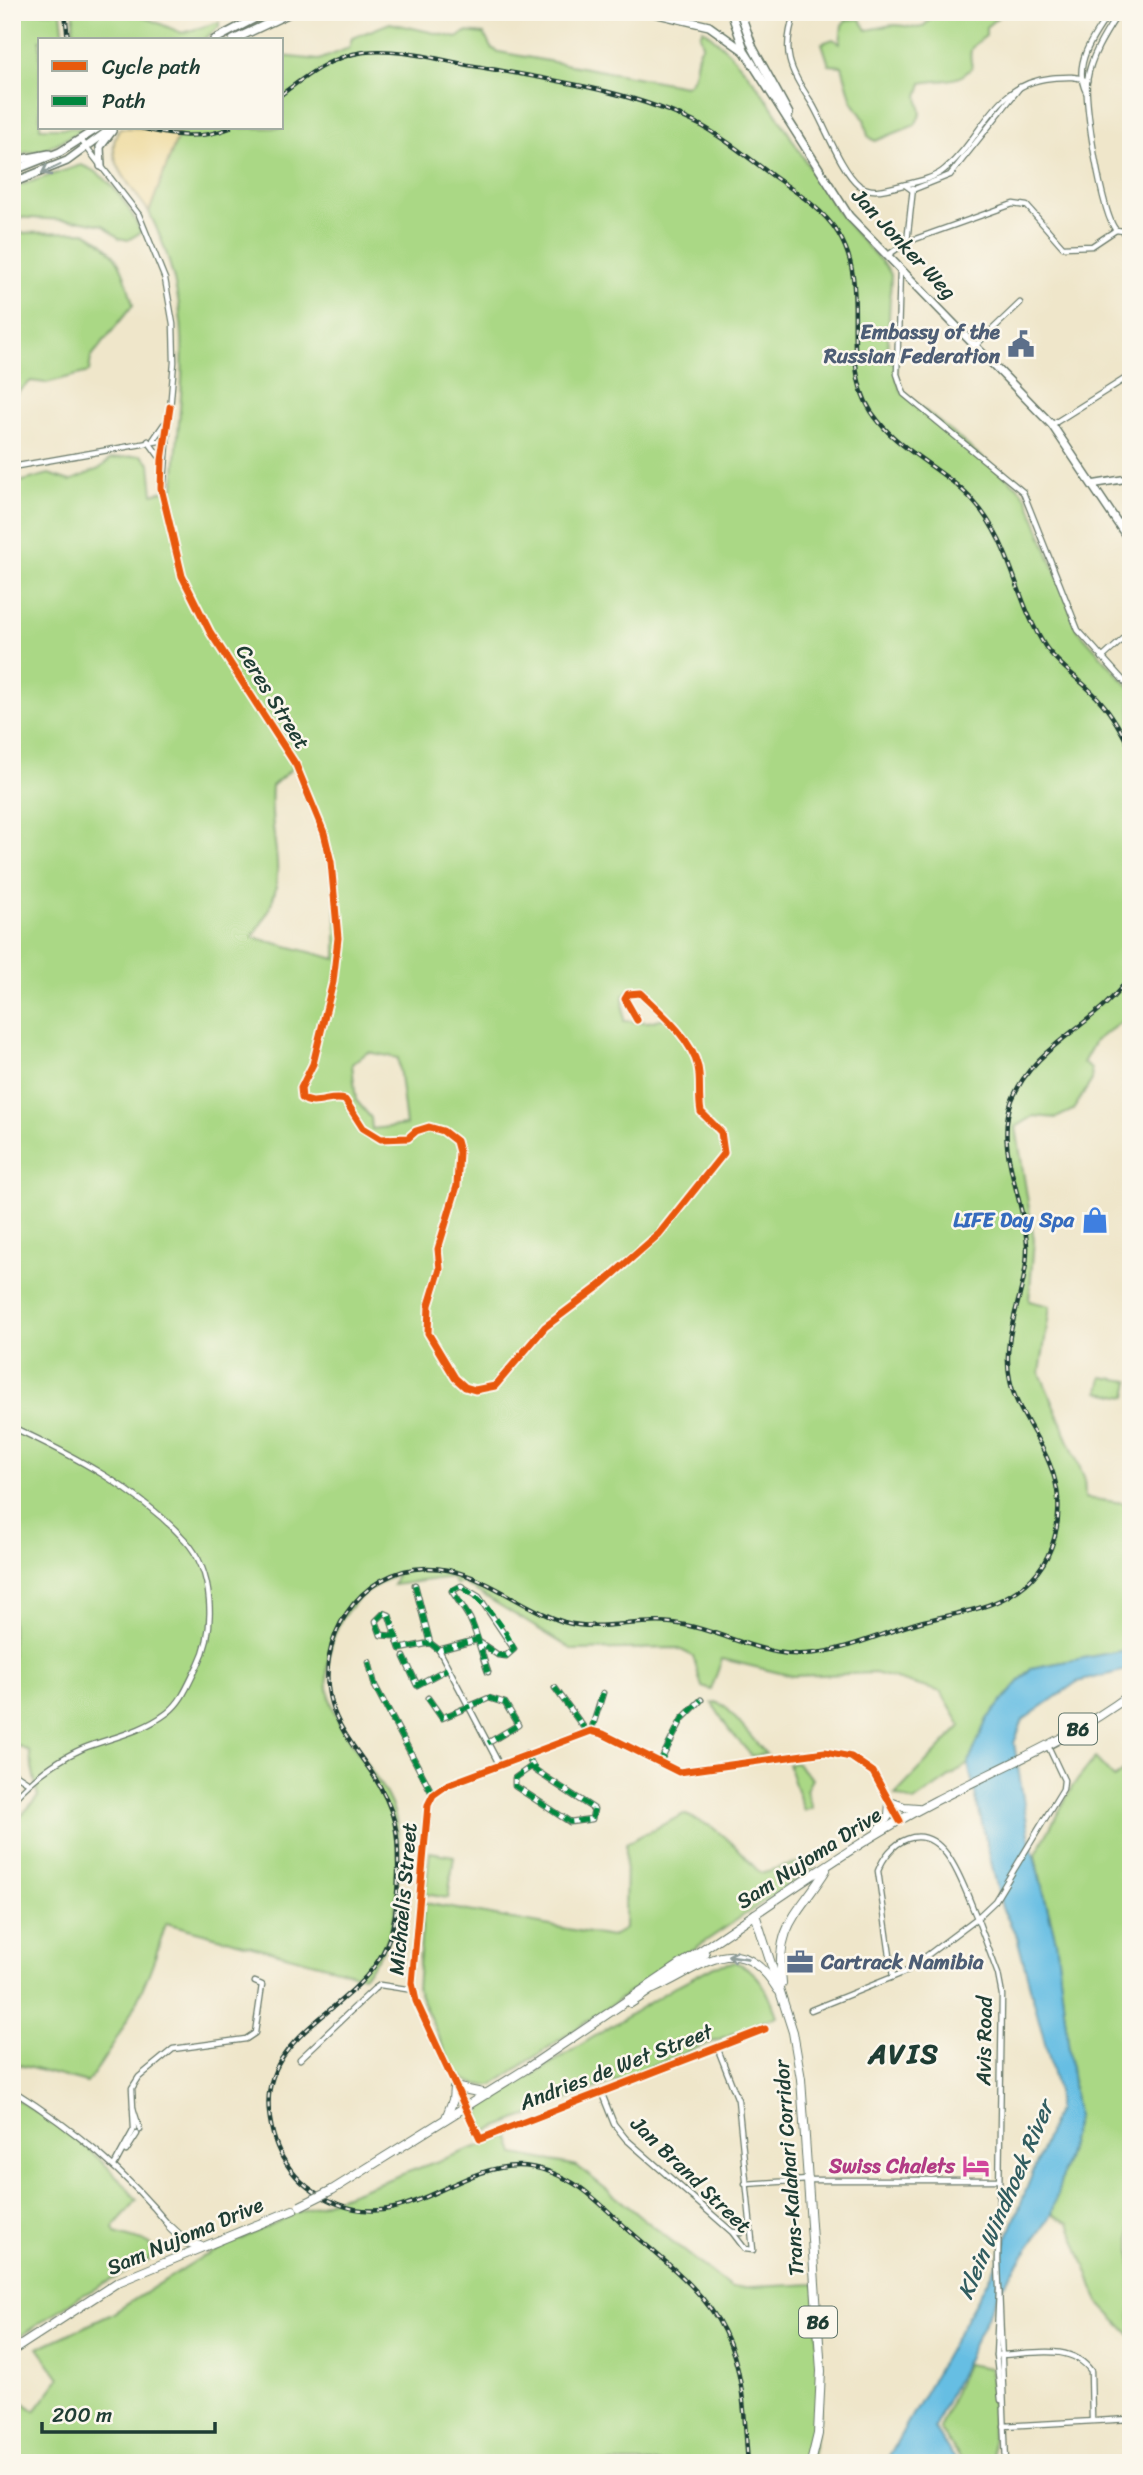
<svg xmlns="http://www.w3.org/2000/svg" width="1143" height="2475" font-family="Sriracha,sans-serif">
  <rect width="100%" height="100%" fill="#fbf7ec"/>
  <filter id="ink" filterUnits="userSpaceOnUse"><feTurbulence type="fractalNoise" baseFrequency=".0143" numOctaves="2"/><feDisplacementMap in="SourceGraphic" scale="14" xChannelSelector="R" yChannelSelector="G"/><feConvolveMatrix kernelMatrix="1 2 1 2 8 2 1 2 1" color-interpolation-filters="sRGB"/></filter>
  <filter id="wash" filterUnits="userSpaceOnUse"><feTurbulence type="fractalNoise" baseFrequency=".00686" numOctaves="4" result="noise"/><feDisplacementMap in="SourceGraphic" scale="28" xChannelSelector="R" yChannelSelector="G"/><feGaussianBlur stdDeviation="1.57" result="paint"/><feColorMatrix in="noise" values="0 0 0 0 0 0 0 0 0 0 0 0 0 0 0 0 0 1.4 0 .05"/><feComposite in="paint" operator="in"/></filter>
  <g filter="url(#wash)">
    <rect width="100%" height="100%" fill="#efe6ca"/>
    <g fill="#aad885" stroke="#648a5c" stroke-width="2" fill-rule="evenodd">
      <polygon points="12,12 61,12 64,40 40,40 40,128 87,128 44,150 12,155"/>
      <polygon points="74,12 132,12 182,33 219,22 219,27 203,40 77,40 73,28"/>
      <path d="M937 12H1011L1002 14 986 27V36C970 47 968 49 972 67 958 85 940 78 922 83L918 96 921 113 915 125 875 141 868 136 864 119 852 101 842 66 829 65 822 43 833 39 840 43 842 25 846 20 860 19 867 30C876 29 886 25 895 25 924 27 916 35 937 12Z"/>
      <path d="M390 23 457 38 465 32 484 34 491 48 499 52 685 86C700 78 692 57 703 45L700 35 703 29C769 81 794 152 842 217 856 235 873 252 888 269L891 275 887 360 897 363V379L901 391 1018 487 1027 498 1078 630 1131 689V1015L1095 1041 1083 1063 1091 1069 1092 1080 1073 1110 1056 1118 1034 1116 1016 1127 1034 1240 1029 1301 1050 1306 1040 1373 1084 1477 1085 1498 1131 1504V1649L1031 1668 987 1719 968 1764 914 1802 895 1795 961 1726 941 1692 875 1673 792 1676 722 1659 711 1690 702 1687 693 1656 677 1648 573 1650 463 1583 455 1584 452 1577 393 1585 397 1573C384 1581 368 1589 357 1600 325 1631 318 1685 340 1723 354 1750 376 1773 389 1800 403 1827 398 1860 397 1890 396 1924 387 1952 363 1976L166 1923C150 1980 123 2035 87 2083L12 2063V1826L38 1797 29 1751 12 1743V484L49 474 70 481 99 469 111 459 141 455 150 464 153 494 174 488C180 383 199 312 149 212L179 133 153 128H282V56L319 60 349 48 352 38ZM296 765 324 833 336 900V959L252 937C297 878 267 849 272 786ZM629 990 642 991 665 1018 648 1022 624 1021 623 996ZM368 1052 398 1058 406 1125 372 1129 371 1118 356 1100 352 1064Z"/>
      <path d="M81 165C110 174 129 206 141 232L128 240 119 238 103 225 83 221 12 217V188Z"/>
      <path d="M85 232C119 250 124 270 133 305L91 357 89 372 46 383 31 381 12 397V233Z"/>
      <polygon points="1102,1377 1130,1381 1127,1397 1099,1392"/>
      <polygon points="715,1702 725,1706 766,1754 752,1756 729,1730 712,1703"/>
      <polygon points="1095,1758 1114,1778 1131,1765 1131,2336 1099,2303 1069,2223 1052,2214 1077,2117 1056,1941 1035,1856 1072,1787"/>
      <polygon points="796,1763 812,1779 806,1790 812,1808 804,1811 788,1764"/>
      <path d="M684 1814 712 1827 732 1843 760 1873 812 1859 815 1867 493 2085C476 2086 465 2083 453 2069L417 1989 424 1903 611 1937 625 1929 626 1843Z"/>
      <polygon points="430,1852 454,1856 448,1898 425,1894"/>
      <path d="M735 1962C761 1971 768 1992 777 2016L483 2133 478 2118 483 2105 678 1985 714 1966Z"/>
      <path d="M12 2097C58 2123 105 2158 137 2200L114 2226 115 2233 149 2243 152 2251 149 2260 79 2297 19 2337 12 2330Z"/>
      <polygon points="509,2135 515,2154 577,2166 731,2288 815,2284 821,2402 811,2463 12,2463 12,2394 35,2411 60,2378 38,2348 110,2315 197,2260 296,2213"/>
      <polygon points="966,2364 991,2368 993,2463 964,2463 939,2429"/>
    </g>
    <path fill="#eeda9e" stroke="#868c69" stroke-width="2" d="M120 128H153L179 133 149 212C133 188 100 157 120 128Z"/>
    <polygon fill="#66bee3" stroke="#427e8c" stroke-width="2" points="1131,1649 1131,1669 1077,1682 1023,1720 1014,1743 1030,1841 1056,1941 1077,2117 1052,2214 1000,2290 941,2412 934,2429 958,2463 885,2463 998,2262 1057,2110 1057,2089 1017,1937 1002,1908 968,1764 987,1719 1031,1668"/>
  </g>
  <g filter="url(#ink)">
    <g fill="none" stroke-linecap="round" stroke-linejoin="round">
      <defs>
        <g id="minor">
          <path d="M795 12C781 53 789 68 811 102 824 123 841 171 859 185 870 193 883 190 895 187 910 183 933 180 945 169 984 137 992 84 1051 78 1064 77 1076 75 1087 81"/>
          <path d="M1086 92C1072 64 1094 35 1110 12"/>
          <polyline points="81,140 139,215 165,279 173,324 174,362 163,493"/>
          <polyline points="905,185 912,190 950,175 1020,87"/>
          <path d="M1116 230C1102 216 1084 103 1087 81 1091 55 1105 34 1119 12"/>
          <polyline points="907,242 913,188"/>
          <polyline points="888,255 907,242 1013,204 1027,206 1063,247 1092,246 1116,230 1131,232"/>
          <polyline points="900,269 897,374 904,394 1023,492 1078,630 1131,689"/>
          <polyline points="976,345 1020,303"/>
          <path d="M170 407 162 460 161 488 182 576 210 632 296 765 324 833 331 862 338 938 333 982 313 1064 301 1088 302 1098C314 1108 330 1095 345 1100L363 1128 381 1139 408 1138 416 1131 429 1127 443 1131 456 1141 459 1152 457 1186 438 1249 440 1269 429 1305 428 1333 455 1378 465 1387 475 1390 495 1386 545 1327 602 1284 659 1234 724 1153 721 1132 701 1112C698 1097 701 1081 698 1067 691 1038 661 1013 640 993L628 994 625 999 637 1020"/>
          <polyline points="1053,424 1131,375"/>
          <polyline points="153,440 164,424"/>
          <polyline points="148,441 161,459"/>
          <polyline points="12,467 165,440"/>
          <polyline points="1102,658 1131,632"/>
          <path d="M12 1427C73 1455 139 1490 185 1540 214 1571 216 1629 198 1665 189 1682 183 1701 167 1713 142 1732 113 1737 84 1748 56 1760 33 1778 12 1801"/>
          <polyline points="415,1585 430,1643 439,1650"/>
          <polyline points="394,1636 381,1635 376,1621 384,1613 389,1615 400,1649 430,1643"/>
          <path d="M439 1650 476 1640 498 1655 506 1656 514 1649 479 1597 461 1586 452 1591C458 1600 465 1610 470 1619 478 1635 482 1657 488 1672"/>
          <polyline points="439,1650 499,1764"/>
          <polyline points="404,1657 417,1685 447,1669"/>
          <polyline points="369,1662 375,1686 433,1795"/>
          <polyline points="555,1688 587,1732"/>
          <polyline points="428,1698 442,1718 489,1698 505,1703 518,1725 488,1743"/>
          <polyline points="591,1731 603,1693"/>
          <polyline points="526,1753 535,1770 594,1809 592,1819 570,1822 515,1786 515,1778 532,1766"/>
          <polyline points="659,1764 682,1719 701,1700"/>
          <polyline points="12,1772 29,1783"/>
          <path d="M811 2010 893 1977 905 1972 977 1918C965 1892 947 1824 907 1839 893 1844 883 1858 878 1871L893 1977"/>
          <polyline points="765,2029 480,2139 416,2001 412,1983 428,1805 433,1795 447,1785 591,1731 603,1734 679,1772 825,1752 851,1757 873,1772 899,1820"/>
          <polyline points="300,2059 374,1989 380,1985 413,1990"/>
          <path d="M12 2090C74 2129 126 2172 172 2229"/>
          <polyline points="602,2094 614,2124 626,2139 732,2232 745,2249 753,2250 738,2100 717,2047"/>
          <polyline points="133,2108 140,2130"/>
          <polyline points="134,2129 132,2088 139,2077 173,2049 246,2039 255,2033 262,1985 255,1982"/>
          <polyline points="126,2151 137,2134"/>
          <polyline points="115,2164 133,2131"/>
          <polyline points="745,2184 808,2180 997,2180"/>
          <polyline points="733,2232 741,2233 748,2228"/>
          <polyline points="999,2291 996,2355 1001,2400"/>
          <path d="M996 2355C1028 2355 1070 2341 1091 2371L1092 2419"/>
          <polyline points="1004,2426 1131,2419"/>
          <polyline points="1006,2463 998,2262 1002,1995 998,1974 977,1918 995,1901 1063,1789 1064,1780 1048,1746"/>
        </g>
        <polyline id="tertiary" points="1094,484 1131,478"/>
        <g id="secondary">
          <polyline points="649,12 709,26 744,51"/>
          <polyline points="731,12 745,52 849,216 1052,425 1131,543"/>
          <polyline points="740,12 753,48 789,114"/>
          <polyline points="214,40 267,12"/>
          <polyline points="233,40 292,12"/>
          <polyline points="12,161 49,154"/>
          <polyline points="101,166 100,147 112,131"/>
          <polyline points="12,171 60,152 98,128"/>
          <polyline points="12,183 67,161 112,128"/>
        </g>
        <g id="primary">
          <polyline points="669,1978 705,1954"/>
          <polyline points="631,2003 658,1985"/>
          <polyline points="446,2118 453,2100 454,2087 487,2094"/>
          <polyline points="332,2190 526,2069 755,1914"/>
          <polyline points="171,2228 186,2242 200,2246"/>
          <polyline points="12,2351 118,2282 293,2210"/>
        </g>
        <g id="trunk">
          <polyline points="878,1830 889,1815 890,1802 904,1807 918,1808"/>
          <path d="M782 1983C775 1924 799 1914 826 1870"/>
          <path d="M653 1989C703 1967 739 1926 778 1990"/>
          <path d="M811 2463 818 2434 821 2371 801 2079 793 2032 755 1914C814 1874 871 1834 935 1801 1001 1767 1071 1739 1131 1694"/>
        </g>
      </defs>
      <use href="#minor" stroke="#687868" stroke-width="7"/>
      <use href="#tertiary" stroke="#687868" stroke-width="9"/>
      <use href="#secondary" stroke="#687868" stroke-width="10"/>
      <use href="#primary" stroke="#687868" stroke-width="10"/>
      <use href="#trunk" stroke="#687868" stroke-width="10"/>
      <use href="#minor" stroke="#fff" stroke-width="4.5"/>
      <use href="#tertiary" stroke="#fff" stroke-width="6"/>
      <use href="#secondary" stroke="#fff" stroke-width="7"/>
      <use href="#primary" stroke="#fff" stroke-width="8"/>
      <use href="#trunk" stroke="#fff" stroke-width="8"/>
      <defs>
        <g id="rail">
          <polyline points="65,12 68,40"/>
          <path d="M282 94C307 75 332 56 364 52 400 48 439 60 474 66 551 80 632 90 702 126 727 140 750 159 773 176 796 192 823 209 838 233 875 292 832 368 879 422 905 454 947 471 974 502 1012 544 1015 600 1045 646 1060 668 1085 682 1102 703 1114 717 1123 734 1131 750"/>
          <path d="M141 128C172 136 200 140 230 128"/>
          <path d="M748 2463C744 2418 745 2372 724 2331 704 2290 665 2262 632 2233 615 2218 599 2201 581 2188 563 2176 540 2166 518 2166 453 2167 406 2231 338 2204 317 2196 298 2182 286 2163 276 2149 271 2130 269 2112 261 2035 351 2012 382 1954 396 1929 397 1903 398 1875 399 1831 396 1811 372 1773 357 1751 338 1728 331 1703 314 1641 359 1569 426 1568 478 1567 517 1607 564 1622 599 1632 636 1619 672 1623 708 1627 741 1645 776 1652 826 1662 873 1635 920 1622 950 1614 983 1611 1010 1595 1056 1570 1069 1511 1050 1465 1039 1436 1016 1410 1010 1380 1000 1333 1028 1292 1027 1246 1025 1198 994 1149 1012 1100 1035 1042 1100 1025 1131 974"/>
        </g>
      </defs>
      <use href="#rail" stroke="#1f3d34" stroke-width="4.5"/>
      <use href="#rail" stroke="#fbf7ec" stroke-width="2" stroke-dasharray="5" stroke-linecap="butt"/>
      <defs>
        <polyline id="primary-bridge" points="300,2206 332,2190"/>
      </defs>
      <use href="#primary-bridge" stroke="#687868" stroke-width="10" stroke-linecap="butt"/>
      <use href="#primary-bridge" stroke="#fff" stroke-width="8"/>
      <g stroke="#00873e" stroke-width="5" stroke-dasharray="10 5" stroke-linecap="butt">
        <path d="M415 1585 430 1643 439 1650 476 1640 498 1655 506 1656 514 1649C503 1623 484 1602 461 1586L452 1590C457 1600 465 1609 470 1619 478 1634 482 1657 488 1672"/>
        <polyline points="394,1636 381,1635 376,1621 384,1613 389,1615 400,1649 430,1643"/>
        <polyline points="404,1657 417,1685 447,1669"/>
        <polyline points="369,1662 375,1686 433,1795"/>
        <polyline points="555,1688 587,1732"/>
        <polyline points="428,1698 442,1718 489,1698 505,1703 518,1725 488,1743"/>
        <polyline points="591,1731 603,1693"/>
        <polyline points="526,1753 535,1770 594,1809 592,1819 570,1822 515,1786 515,1778 532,1766"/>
        <polyline points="659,1764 682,1719 701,1700"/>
      </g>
      <defs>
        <g id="cycleway">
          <path d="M170 407 162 460 161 488 182 576 210 632 296 765 324 833 331 862 338 938 333 982 313 1064 301 1088 302 1098C314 1108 330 1095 345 1100L363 1128 381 1139 408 1138 416 1131 429 1127 443 1131 456 1141 459 1152 457 1186 438 1249 440 1269 429 1305 428 1333 455 1378 465 1387 475 1390 495 1386 545 1327 602 1284 659 1234 724 1153 721 1132 701 1112C698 1097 701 1081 698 1067 691 1038 661 1013 640 993L628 994 625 999 637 1020"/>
          <polyline points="765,2029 480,2139 416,2001 412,1983 428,1805 433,1795 447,1785 591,1731 603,1734 679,1772 825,1752 851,1757 873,1772 900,1821"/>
        </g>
      </defs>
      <use href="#cycleway" stroke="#fbf7ec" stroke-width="11"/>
      <use href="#cycleway" stroke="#e8590c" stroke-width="7"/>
    </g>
    <defs><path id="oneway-shaft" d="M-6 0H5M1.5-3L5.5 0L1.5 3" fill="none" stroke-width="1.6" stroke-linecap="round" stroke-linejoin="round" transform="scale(1.75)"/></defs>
    <g stroke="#8f9e9a">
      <use href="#oneway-shaft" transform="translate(51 169) rotate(154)"/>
      <use href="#oneway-shaft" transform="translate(738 1957) rotate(-171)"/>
    </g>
  </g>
  <defs>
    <symbol id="civic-bare" viewBox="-9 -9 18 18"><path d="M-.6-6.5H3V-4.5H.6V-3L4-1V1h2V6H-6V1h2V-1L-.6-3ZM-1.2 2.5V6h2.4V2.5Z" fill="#5c6f8a" stroke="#fbf7ec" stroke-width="2.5" paint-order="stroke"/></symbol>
    <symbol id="shop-bare" viewBox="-9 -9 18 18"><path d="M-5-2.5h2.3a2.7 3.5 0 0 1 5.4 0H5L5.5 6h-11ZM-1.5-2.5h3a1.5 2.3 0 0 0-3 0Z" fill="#3f7fe0" stroke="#fbf7ec" stroke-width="2.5" paint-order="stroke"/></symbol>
    <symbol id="office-bare" viewBox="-9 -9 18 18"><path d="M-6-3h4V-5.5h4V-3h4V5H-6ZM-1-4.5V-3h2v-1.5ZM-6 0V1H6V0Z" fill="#5c6f8a" stroke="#fbf7ec" stroke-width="2.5" paint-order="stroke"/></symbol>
    <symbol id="hotel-bare" viewBox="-9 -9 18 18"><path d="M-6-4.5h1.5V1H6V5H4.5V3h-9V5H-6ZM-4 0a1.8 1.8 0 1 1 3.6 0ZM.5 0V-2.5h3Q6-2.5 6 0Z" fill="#d1479c" stroke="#fbf7ec" stroke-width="2.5" paint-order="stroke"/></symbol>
  </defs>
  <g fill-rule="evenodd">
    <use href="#civic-bare" x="1002" y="325" width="38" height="38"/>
    <use href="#shop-bare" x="1076" y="1201" width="38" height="38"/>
    <use href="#office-bare" x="781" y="1943" width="38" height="38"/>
    <use href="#hotel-bare" x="957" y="2147" width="38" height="38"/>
  </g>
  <g text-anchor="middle" stroke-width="5" stroke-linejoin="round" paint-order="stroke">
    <g fill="#fbf7ec" stroke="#61756b" stroke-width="2">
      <rect x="1059" y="1713.5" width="38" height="31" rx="5"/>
      <rect x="799" y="2306.5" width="38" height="31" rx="5"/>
    </g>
    <g font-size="19" font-weight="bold" fill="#1f3d34">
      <text x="1078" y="1736">B6</text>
      <text x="818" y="2329">B6</text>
    </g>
    <g font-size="21" fill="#1f3d34" stroke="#fbf7ec">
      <text transform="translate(904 244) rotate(47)" y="7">Jan Jonker Weg</text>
      <text transform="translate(273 697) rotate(58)" y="7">Ceres Street</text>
      <text transform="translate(809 1858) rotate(-33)" y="7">Sam Nujoma Drive</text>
      <text transform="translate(403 1899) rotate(-85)" y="7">Michaelis Street</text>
      <text transform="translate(984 2041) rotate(-89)" y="7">Avis Road</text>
      <text transform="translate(616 2067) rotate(-21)" y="7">Andries de Wet Street</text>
      <text transform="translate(789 2168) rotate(-94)" y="7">Trans-Kalahari Corridor</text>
      <text transform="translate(691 2175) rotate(44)" y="7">Jan Brand Street</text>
      <text transform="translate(185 2236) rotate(-23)" y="7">Sam Nujoma Drive</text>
    </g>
    <g font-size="21" font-weight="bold" fill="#4e5e75" stroke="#fbf7ec" text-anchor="end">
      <text x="1000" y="339">Embassy of the<tspan x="1000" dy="24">Russian Federation</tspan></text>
      <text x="821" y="1969" text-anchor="start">Cartrack Namibia</text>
    </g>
    <g font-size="21" font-weight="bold" fill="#366cbe" stroke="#fbf7ec" text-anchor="end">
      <text x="1074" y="1227">LIFE Day Spa</text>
    </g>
    <g font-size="21" font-weight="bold" fill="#b23c85" stroke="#fbf7ec" text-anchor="end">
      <text x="955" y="2173">Swiss Chalets</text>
    </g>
    <g font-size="23" font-style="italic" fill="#315d60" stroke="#fbf7ec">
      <text transform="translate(1005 2200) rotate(-67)" y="8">Klein Windhoek River</text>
    </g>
    <g font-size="28" font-weight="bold" letter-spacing="2" fill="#1f3d34" stroke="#fbf7ec">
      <text x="904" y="2063">AVIS</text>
    </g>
  </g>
  <rect width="1143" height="2475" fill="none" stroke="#fbf7ec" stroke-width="42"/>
  <rect x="38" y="38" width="245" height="91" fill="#fbf7ec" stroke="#a3ada2" stroke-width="2"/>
  <rect x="52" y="61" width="35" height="10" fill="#e8590c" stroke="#a3ada2" stroke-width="2"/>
  <text x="102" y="74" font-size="21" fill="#1f3d34">Cycle path</text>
  <rect x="52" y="96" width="35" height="10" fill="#00873e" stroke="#a3ada2" stroke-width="2"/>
  <text x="102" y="108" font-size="21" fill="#1f3d34">Path</text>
  <path d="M42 2422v10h173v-10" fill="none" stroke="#1f3d34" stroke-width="3.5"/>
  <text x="52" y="2422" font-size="21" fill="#1f3d34" stroke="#fbf7ec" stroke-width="5" paint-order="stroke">200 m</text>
</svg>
